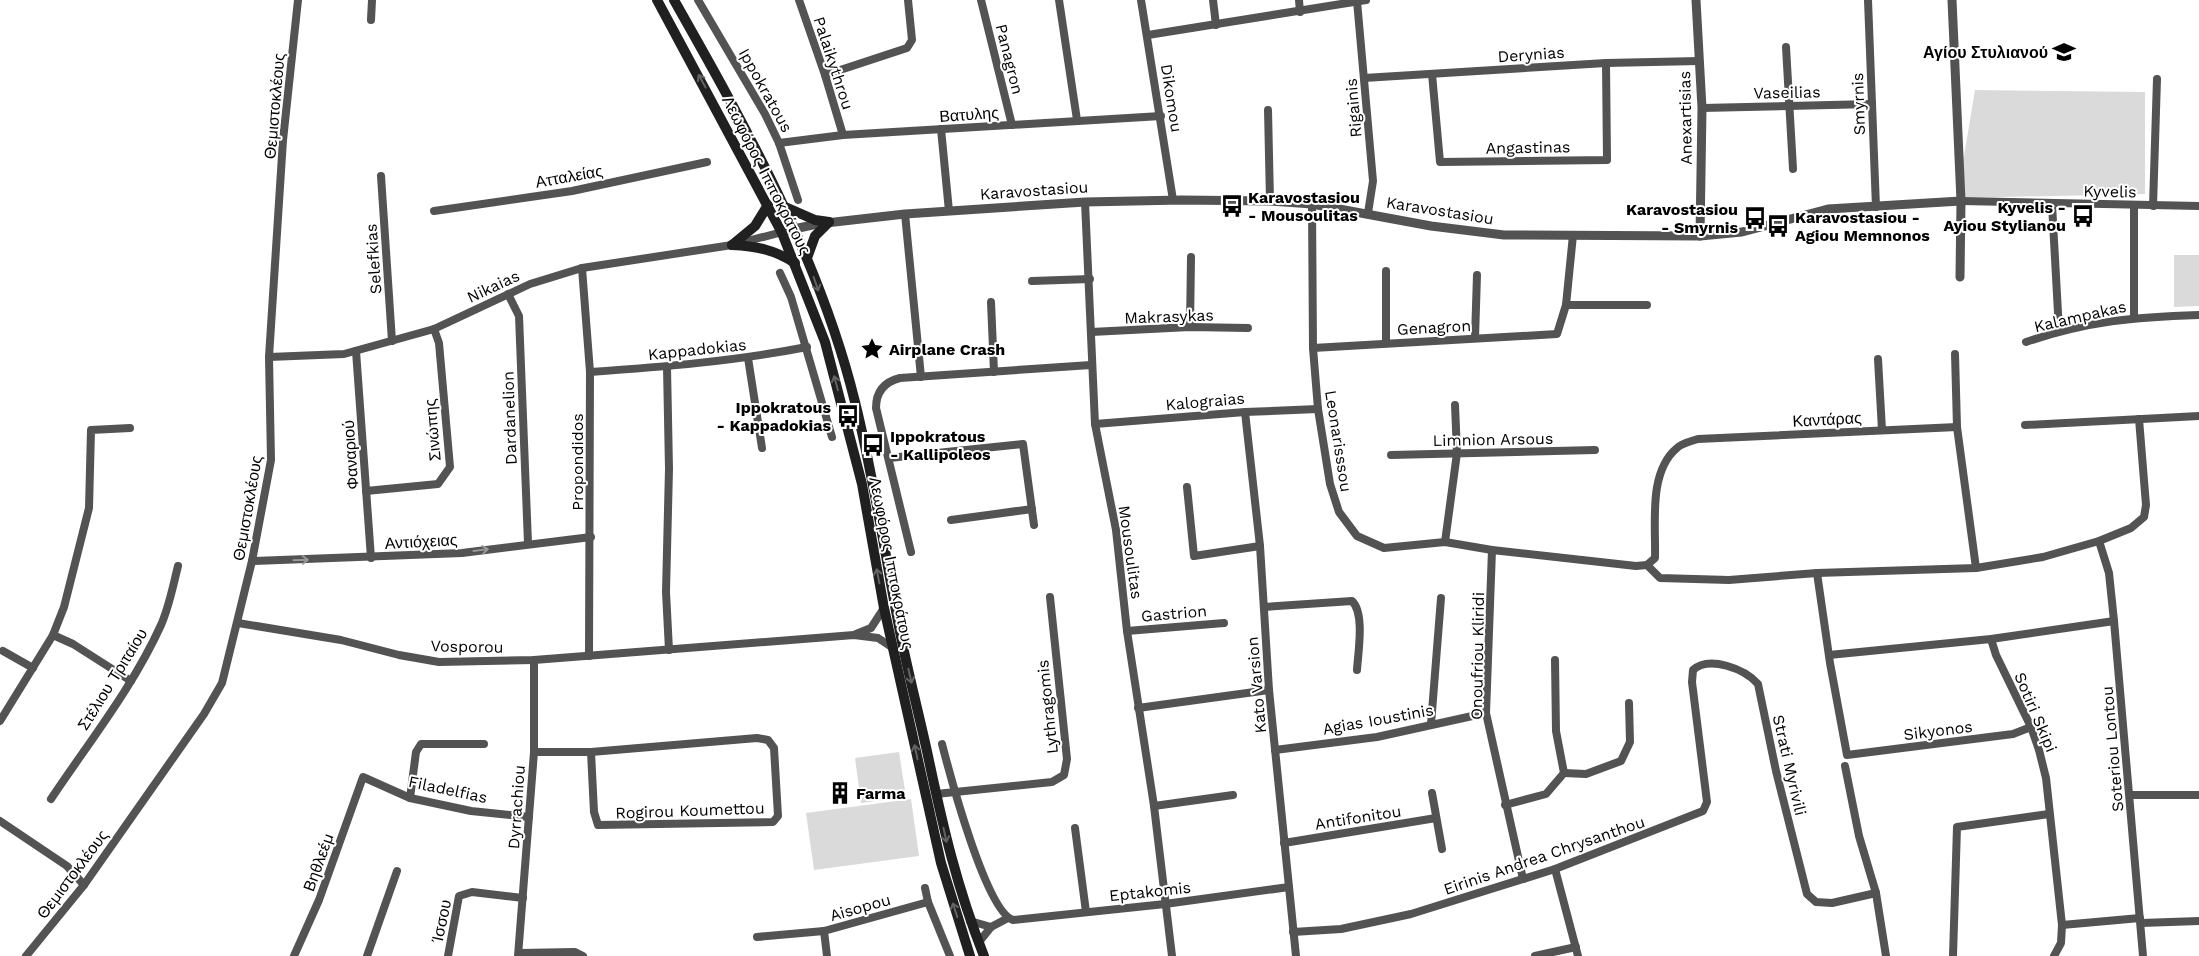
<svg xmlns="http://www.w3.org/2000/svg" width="2199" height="956" font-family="'Work Sans',sans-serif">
  <rect width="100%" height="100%" fill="#fff"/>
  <g fill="#dadada">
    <polygon points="1975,90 2145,92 2145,194 1957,198"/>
    <polygon points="2174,255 2199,255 2199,306 2174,307"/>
    <polygon points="899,752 906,797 861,803 855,758"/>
    <polygon points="911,799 919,856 814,870 806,813"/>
  </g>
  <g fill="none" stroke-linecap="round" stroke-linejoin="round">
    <g stroke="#535353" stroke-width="8">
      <polyline points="698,0 765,114 779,143 798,200"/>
      <polyline points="799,0 825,75 843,135"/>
      <polyline points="981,0 1012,125"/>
      <polyline points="1059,0 1077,120"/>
      <polyline points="1141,0 1173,200"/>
      <polyline points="1213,0 1216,25"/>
      <polyline points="1299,0 1300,12"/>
      <polyline points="1868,0 1876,207"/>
      <polyline points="1357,1 1373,181 1368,213"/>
      <polyline points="371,20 372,0"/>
      <polyline points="1148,35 1366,0"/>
      <polyline points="1786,47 1793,169"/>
      <polyline points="1432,74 1440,162 1607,160 1606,63"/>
      <polyline points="825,75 907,48 912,40 908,0"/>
      <polyline points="1364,78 1606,63 1699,61"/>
      <polyline points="1702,108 1872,104"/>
      <polyline points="1268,110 1270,201"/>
      <polyline points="941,129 949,211"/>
      <polyline points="779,143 843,135 1161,116"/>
      <polyline points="381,176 392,341"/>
      <polyline points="1961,201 2199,206"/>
      <polyline points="1085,202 1095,424 1116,530 1127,631 1154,806 1172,956"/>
      <path d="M1312 204 1313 348 1318 409 1330 484 1339 512 1357 536 1384 548 1445 542 1492 550 1636 566 1647 565 1655 558C1656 524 1648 472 1677 448 1682 443 1692 441 1698 439L1957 427"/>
      <polyline points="2052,204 2059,331"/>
      <polyline points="2153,206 2157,79"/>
      <polyline points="434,211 572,191 707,162"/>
      <polyline points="905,214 921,377"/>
      <polyline points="582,268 590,372 589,656"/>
      <polyline points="1386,271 1386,343"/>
      <polyline points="780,273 791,297 832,437"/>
      <polyline points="1032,281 1090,279"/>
      <polyline points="508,294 519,316 528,543"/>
      <polyline points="991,302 994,372"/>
      <polyline points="1566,305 1647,305"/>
      <polyline points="2134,317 2134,206"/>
      <polyline points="1190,327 1191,257"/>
      <polyline points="1091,332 1190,327 1248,328"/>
      <polyline points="1475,338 1477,275"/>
      <path d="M2026 342C2088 321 2135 317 2199 315"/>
      <polyline points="1313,348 1557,334 1566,305 1573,235"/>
      <polyline points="356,351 371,558"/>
      <polyline points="1955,354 1957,427 1976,568"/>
      <polyline points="269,357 344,354 434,329 530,284 582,268 732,245 794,229"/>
      <polyline points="748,358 762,448"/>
      <polyline points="1878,359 1882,430"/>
      <polyline points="667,367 669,469 666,592 669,650"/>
      <path d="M590 372C663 367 735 361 807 347"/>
      <polyline points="1245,412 1260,546 1269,690 1296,956"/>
      <polyline points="1095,424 1245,412 1318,409"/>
      <polyline points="2025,425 2199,416"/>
      <polyline points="1391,455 1595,450"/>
      <polyline points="889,458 1023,444 1034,525"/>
      <polyline points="1187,487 1194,556 1260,546"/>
      <polyline points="366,491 438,484 450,467 439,343 434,329"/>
      <polyline points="951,520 1032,509"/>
      <polyline points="2099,541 2109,573 2114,621 2143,956"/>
      <polyline points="1445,542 1457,453 1455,405"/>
      <polyline points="1492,550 1486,713 1523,879"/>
      <path d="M911 552 876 408C876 392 884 382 900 378L1091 365"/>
      <polyline points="252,561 462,553 591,537"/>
      <polyline points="1647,565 1660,578 1729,580 1817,573 1976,568 2043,557 2099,541 2131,528 2144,517 2146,505 2139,419"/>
      <polyline points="1817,573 1830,663 1847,755 2013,734 2031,727"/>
      <path d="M1264 607 1352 601C1365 613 1358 653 1357 670"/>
      <polyline points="238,623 341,640 399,655 439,662 534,660 854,635 878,638 893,648"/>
      <polyline points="1127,631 1224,623"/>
      <polyline points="856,634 871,628 884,608"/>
      <polyline points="53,635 73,644 131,681"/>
      <polyline points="1991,639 1996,655 2031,727 2039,750 2046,778 2062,925 2061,943 2054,956"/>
      <polyline points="3,651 33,668"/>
      <polyline points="1829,655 1991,639 2114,621"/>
      <polyline points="1138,708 1269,690"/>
      <polyline points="0,721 53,635 64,607 89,508 91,430 130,428"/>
      <polyline points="1431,724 1441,598"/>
      <path d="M942 744C950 775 986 911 1013 920L1165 904 1289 887"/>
      <polyline points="1275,750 1377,737 1486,713"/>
      <polyline points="534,752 591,752 757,738 768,740 774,748 778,816 773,822 598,825 594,812 591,752"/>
      <polyline points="1845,766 1859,836 1876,893 1886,956"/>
      <polyline points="1564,773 1586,774 1621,761 1630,742 1629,703"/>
      <polyline points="1432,793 1442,849"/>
      <polyline points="936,794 1052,782 1064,775 1067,759 1050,597"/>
      <polyline points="2130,795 2199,795"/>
      <polyline points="410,798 416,752 421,744 484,744"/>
      <path d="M51 799C89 742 133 687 161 625 169 607 173 586 178 566"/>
      <polyline points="1505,805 1546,794 1564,773 1556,731 1555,660"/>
      <polyline points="1154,806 1233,795"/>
      <polyline points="0,821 67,866 84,885"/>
      <polyline points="1075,828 1086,912"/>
      <polyline points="1284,843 1436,818"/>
      <polyline points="1555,869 1578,956"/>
      <polyline points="925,888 928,902 950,956"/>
      <polyline points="970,921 991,927"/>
      <polyline points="2141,923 2199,921"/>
      <polyline points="2062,925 2140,918"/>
      <path d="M1293 932 1341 929 1411 914 1555 869 1703 811 1707 802 1692 682 1693 670C1709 655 1745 669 1758 684L1776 771 1807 894 1816 902 1832 903 1876 893"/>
      <polyline points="757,937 824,931"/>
      <polyline points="979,942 991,927 1008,918"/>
      <polyline points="519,953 575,952 583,956"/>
      <polyline points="26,956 84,885 204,714 222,683 252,561 271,460 269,357 283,140 298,0"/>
      <polyline points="294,956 319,900 363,777 410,798 471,811 529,817"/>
      <polyline points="367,956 397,871"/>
      <polyline points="448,956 459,896 472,892 523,898"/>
      <polyline points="518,956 534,752 534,660"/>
      <polyline points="827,956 824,931 928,902"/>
      <polyline points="1535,956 1576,947"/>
      <polyline points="1953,956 1957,827 2049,814"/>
    </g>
    <g stroke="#535353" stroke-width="9">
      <polyline points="1696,0 1702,108 1700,236"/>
      <polyline points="1952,0 1961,201 1960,277"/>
      <polyline points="794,229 817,224 905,214 1085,202 1182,200 1270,201 1312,204 1431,226 1504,235 1700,236 1742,232 1828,209 1961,201"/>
    </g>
    <g stroke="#202020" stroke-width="10">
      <polyline points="657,0 782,233 825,342 862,484 884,608 941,863 970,956"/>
      <path d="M674 0C746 127 820 259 855 402 874 478 885 555 900 632 908 673 919 714 928 756 943 827 957 888 984 956"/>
      <polyline points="783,206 815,220 829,222"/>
      <path d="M732 245C756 246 775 250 795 263"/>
      <polyline points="732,245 755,226 768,205"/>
      <polyline points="807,258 815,236 829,222"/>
    </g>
  </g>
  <defs><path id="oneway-shaft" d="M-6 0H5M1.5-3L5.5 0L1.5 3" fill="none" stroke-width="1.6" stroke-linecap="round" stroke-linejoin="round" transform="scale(1.25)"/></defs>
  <g stroke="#636363">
    <use href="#oneway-shaft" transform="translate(702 81) rotate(-119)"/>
    <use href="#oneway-shaft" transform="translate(816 284) rotate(71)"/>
    <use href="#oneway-shaft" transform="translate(836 383) rotate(-105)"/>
    <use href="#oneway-shaft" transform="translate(878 576) rotate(-101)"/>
    <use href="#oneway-shaft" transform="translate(910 676) rotate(77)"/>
    <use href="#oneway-shaft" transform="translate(916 752) rotate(-102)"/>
    <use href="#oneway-shaft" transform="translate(945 835) rotate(78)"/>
    <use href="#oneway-shaft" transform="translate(955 910) rotate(-108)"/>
  </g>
  <g stroke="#989898">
    <use href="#oneway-shaft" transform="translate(481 550) rotate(-8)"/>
    <use href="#oneway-shaft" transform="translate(301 560) rotate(-2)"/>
  </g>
  <defs>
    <symbol id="school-bare" viewBox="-9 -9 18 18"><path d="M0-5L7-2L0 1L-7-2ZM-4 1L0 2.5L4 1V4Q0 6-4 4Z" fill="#000" stroke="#fff" stroke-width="2.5" paint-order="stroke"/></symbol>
    <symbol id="bus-bare" viewBox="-9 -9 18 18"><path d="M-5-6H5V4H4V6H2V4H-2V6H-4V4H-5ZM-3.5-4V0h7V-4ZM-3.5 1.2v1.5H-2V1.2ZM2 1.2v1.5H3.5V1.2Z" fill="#000" stroke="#fff" stroke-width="2.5" paint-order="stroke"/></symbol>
    <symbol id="sight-bare" viewBox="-9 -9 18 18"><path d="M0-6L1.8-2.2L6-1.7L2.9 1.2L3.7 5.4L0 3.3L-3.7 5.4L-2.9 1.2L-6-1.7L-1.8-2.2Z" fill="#000" stroke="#fff" stroke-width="2.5" paint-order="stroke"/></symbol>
    <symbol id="building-bare" viewBox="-9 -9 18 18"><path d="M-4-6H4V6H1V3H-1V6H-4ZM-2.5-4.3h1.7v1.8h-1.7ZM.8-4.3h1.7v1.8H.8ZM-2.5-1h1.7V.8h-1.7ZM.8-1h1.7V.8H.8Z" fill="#000" stroke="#fff" stroke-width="2.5" paint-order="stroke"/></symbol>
  </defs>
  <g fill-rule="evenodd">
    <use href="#school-bare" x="2048" y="36" width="32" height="32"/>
    <use href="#bus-bare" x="1216" y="190" width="32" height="32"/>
    <use href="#bus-bare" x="2067" y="200" width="32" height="32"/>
    <use href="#bus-bare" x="1739" y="202" width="32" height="32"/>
    <use href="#bus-bare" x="1762" y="210" width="32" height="32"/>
    <use href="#sight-bare" x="856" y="333" width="32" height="32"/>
    <use href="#bus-bare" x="832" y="400" width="32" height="32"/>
    <use href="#bus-bare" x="857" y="429" width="32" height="32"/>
    <use href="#building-bare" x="824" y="777" width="32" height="32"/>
  </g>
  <g text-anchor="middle" stroke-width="4" stroke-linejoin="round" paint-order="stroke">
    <g font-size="16" font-weight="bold" fill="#000" stroke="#fff" text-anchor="start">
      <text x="2048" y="58" text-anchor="end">Αγίου Στυλιανού</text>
      <text x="1248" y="203">Karavostasiou<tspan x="1248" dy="18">- Mousoulitas</tspan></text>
      <text x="2066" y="213" text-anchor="end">Kyvelis -<tspan x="2066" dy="18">Ayiou Stylianou</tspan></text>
      <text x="1738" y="215" text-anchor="end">Karavostasiou<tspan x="1738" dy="18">- Smyrnis</tspan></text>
      <text x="1795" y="223">Karavostasiou -<tspan x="1795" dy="18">Agiou Memnonos</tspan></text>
      <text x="889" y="355">Airplane Crash</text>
      <text x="831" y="413" text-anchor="end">Ippokratous<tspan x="831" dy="18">- Kappadokias</tspan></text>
      <text x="890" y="442">Ippokratous<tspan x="890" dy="18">- Kallipoleos</tspan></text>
      <text x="856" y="799">Farma</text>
    </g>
    <g font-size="16" fill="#000" stroke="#fff">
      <text transform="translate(1531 54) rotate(-4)" y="6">Derynias</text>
      <text transform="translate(1010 59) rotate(76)" y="6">Panagron</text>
      <text transform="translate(834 63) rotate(72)" y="6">Palaikythrou</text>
      <text transform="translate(766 90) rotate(61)" y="6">Ippokratous</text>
      <text transform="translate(1787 92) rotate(-1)" y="6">Vaseilias</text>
      <text transform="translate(1172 98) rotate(81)" y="6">Dikomou</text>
      <text transform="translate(1858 104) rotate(-92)" y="6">Smyrnis</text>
      <text transform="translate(274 106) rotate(-85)" y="6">Θεμιστοκλέους</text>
      <text transform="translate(1353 108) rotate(-95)" y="6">Rigainis</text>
      <text transform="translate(969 114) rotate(-4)" y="6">Βατυλης</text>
      <text transform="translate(1685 118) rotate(-91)" y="6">Anexartisias</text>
      <text transform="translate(1528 147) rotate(-1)" y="6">Angastinas</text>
      <text transform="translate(767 175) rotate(63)" y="6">Λεωφόρος Ιπποκράτους</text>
      <text transform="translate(569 176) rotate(-10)" y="6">Ατταλείας</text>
      <text transform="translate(1034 190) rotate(-4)" y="6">Karavostasiou</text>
      <text transform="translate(2110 191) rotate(1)" y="6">Kyvelis</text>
      <text transform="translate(1440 210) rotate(9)" y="6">Karavostasiou</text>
      <text transform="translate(373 259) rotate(-94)" y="6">Selefkias</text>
      <text transform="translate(493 286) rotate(-25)" y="6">Nikaias</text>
      <text transform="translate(1169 316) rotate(-2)" y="6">Makrasykas</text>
      <text transform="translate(2080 316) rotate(-13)" y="6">Kalampakas</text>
      <text transform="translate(1434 327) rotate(-3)" y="6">Genagron</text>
      <text transform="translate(697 349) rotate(-6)" y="6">Kappadokias</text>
      <text transform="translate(1205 401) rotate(-5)" y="6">Kalograias</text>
      <text transform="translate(509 418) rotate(-92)" y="6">Dardanelion</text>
      <text transform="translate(1827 419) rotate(-3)" y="6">Καντάρας</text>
      <text transform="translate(432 430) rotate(-95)" y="6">Σινώπης</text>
      <text transform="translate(1493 439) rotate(-1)" y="6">Limnion Arsous</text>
      <text transform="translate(1339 441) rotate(81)" y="6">Leonarisssou</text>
      <text transform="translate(350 455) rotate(-94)" y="6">Φαναριού</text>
      <text transform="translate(577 462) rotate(-90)" y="6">Propondidos</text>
      <text transform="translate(247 508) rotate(-80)" y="6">Θεμιστοκλέους</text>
      <text transform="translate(421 541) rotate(-3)" y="6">Αντιόχειας</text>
      <text transform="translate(1131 552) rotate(82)" y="6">Mousoulitas</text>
      <text transform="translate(892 563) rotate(79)" y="6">Λεωφόρος Ιπποκράτους</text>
      <text transform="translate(1174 613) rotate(-5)" y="6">Gastrion</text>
      <text transform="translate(467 646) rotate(1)" y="6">Vosporou</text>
      <text transform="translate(1477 656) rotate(-89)" y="6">Onoufriou Kliridi</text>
      <text transform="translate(112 679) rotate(-58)" y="6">Στέλιου Τριταίου</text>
      <text transform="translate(1256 685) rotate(-95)" y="6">Kato Varsion</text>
      <text transform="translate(1047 707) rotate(-96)" y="6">Lythragomis</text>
      <text transform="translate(2036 712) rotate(67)" y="6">Sotiri Skipi</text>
      <text transform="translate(1378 719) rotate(-10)" y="6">Agias Ioustinis</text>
      <text transform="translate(1938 730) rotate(-7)" y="6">Sikyonos</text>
      <text transform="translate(2112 749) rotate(-95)" y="6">Soteriou Lontou</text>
      <text transform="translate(1790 765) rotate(77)" y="6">Strati Myrivili</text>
      <text transform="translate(448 789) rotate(12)" y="6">Filadelfias</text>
      <text transform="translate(516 807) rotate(-86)" y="6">Dyrrachiou</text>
      <text transform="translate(690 810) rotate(-2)" y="6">Rogirou Koumettou</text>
      <text transform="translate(1358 817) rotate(-9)" y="6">Antifonitou</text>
      <text transform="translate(1544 855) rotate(-19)" y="6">Eirinis Andrea Chrysanthou</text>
      <text transform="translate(318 862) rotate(-70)" y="6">Βηθλεέμ</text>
      <text transform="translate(72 874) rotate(-53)" y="6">Θεμιστοκλέους</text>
      <text transform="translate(1150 891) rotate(-6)" y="6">Eptakomis</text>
      <text transform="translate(860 907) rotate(-16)" y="6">Aisopou</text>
      <text transform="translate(441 921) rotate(-78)" y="6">Ίσσου</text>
    </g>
  </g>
</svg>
